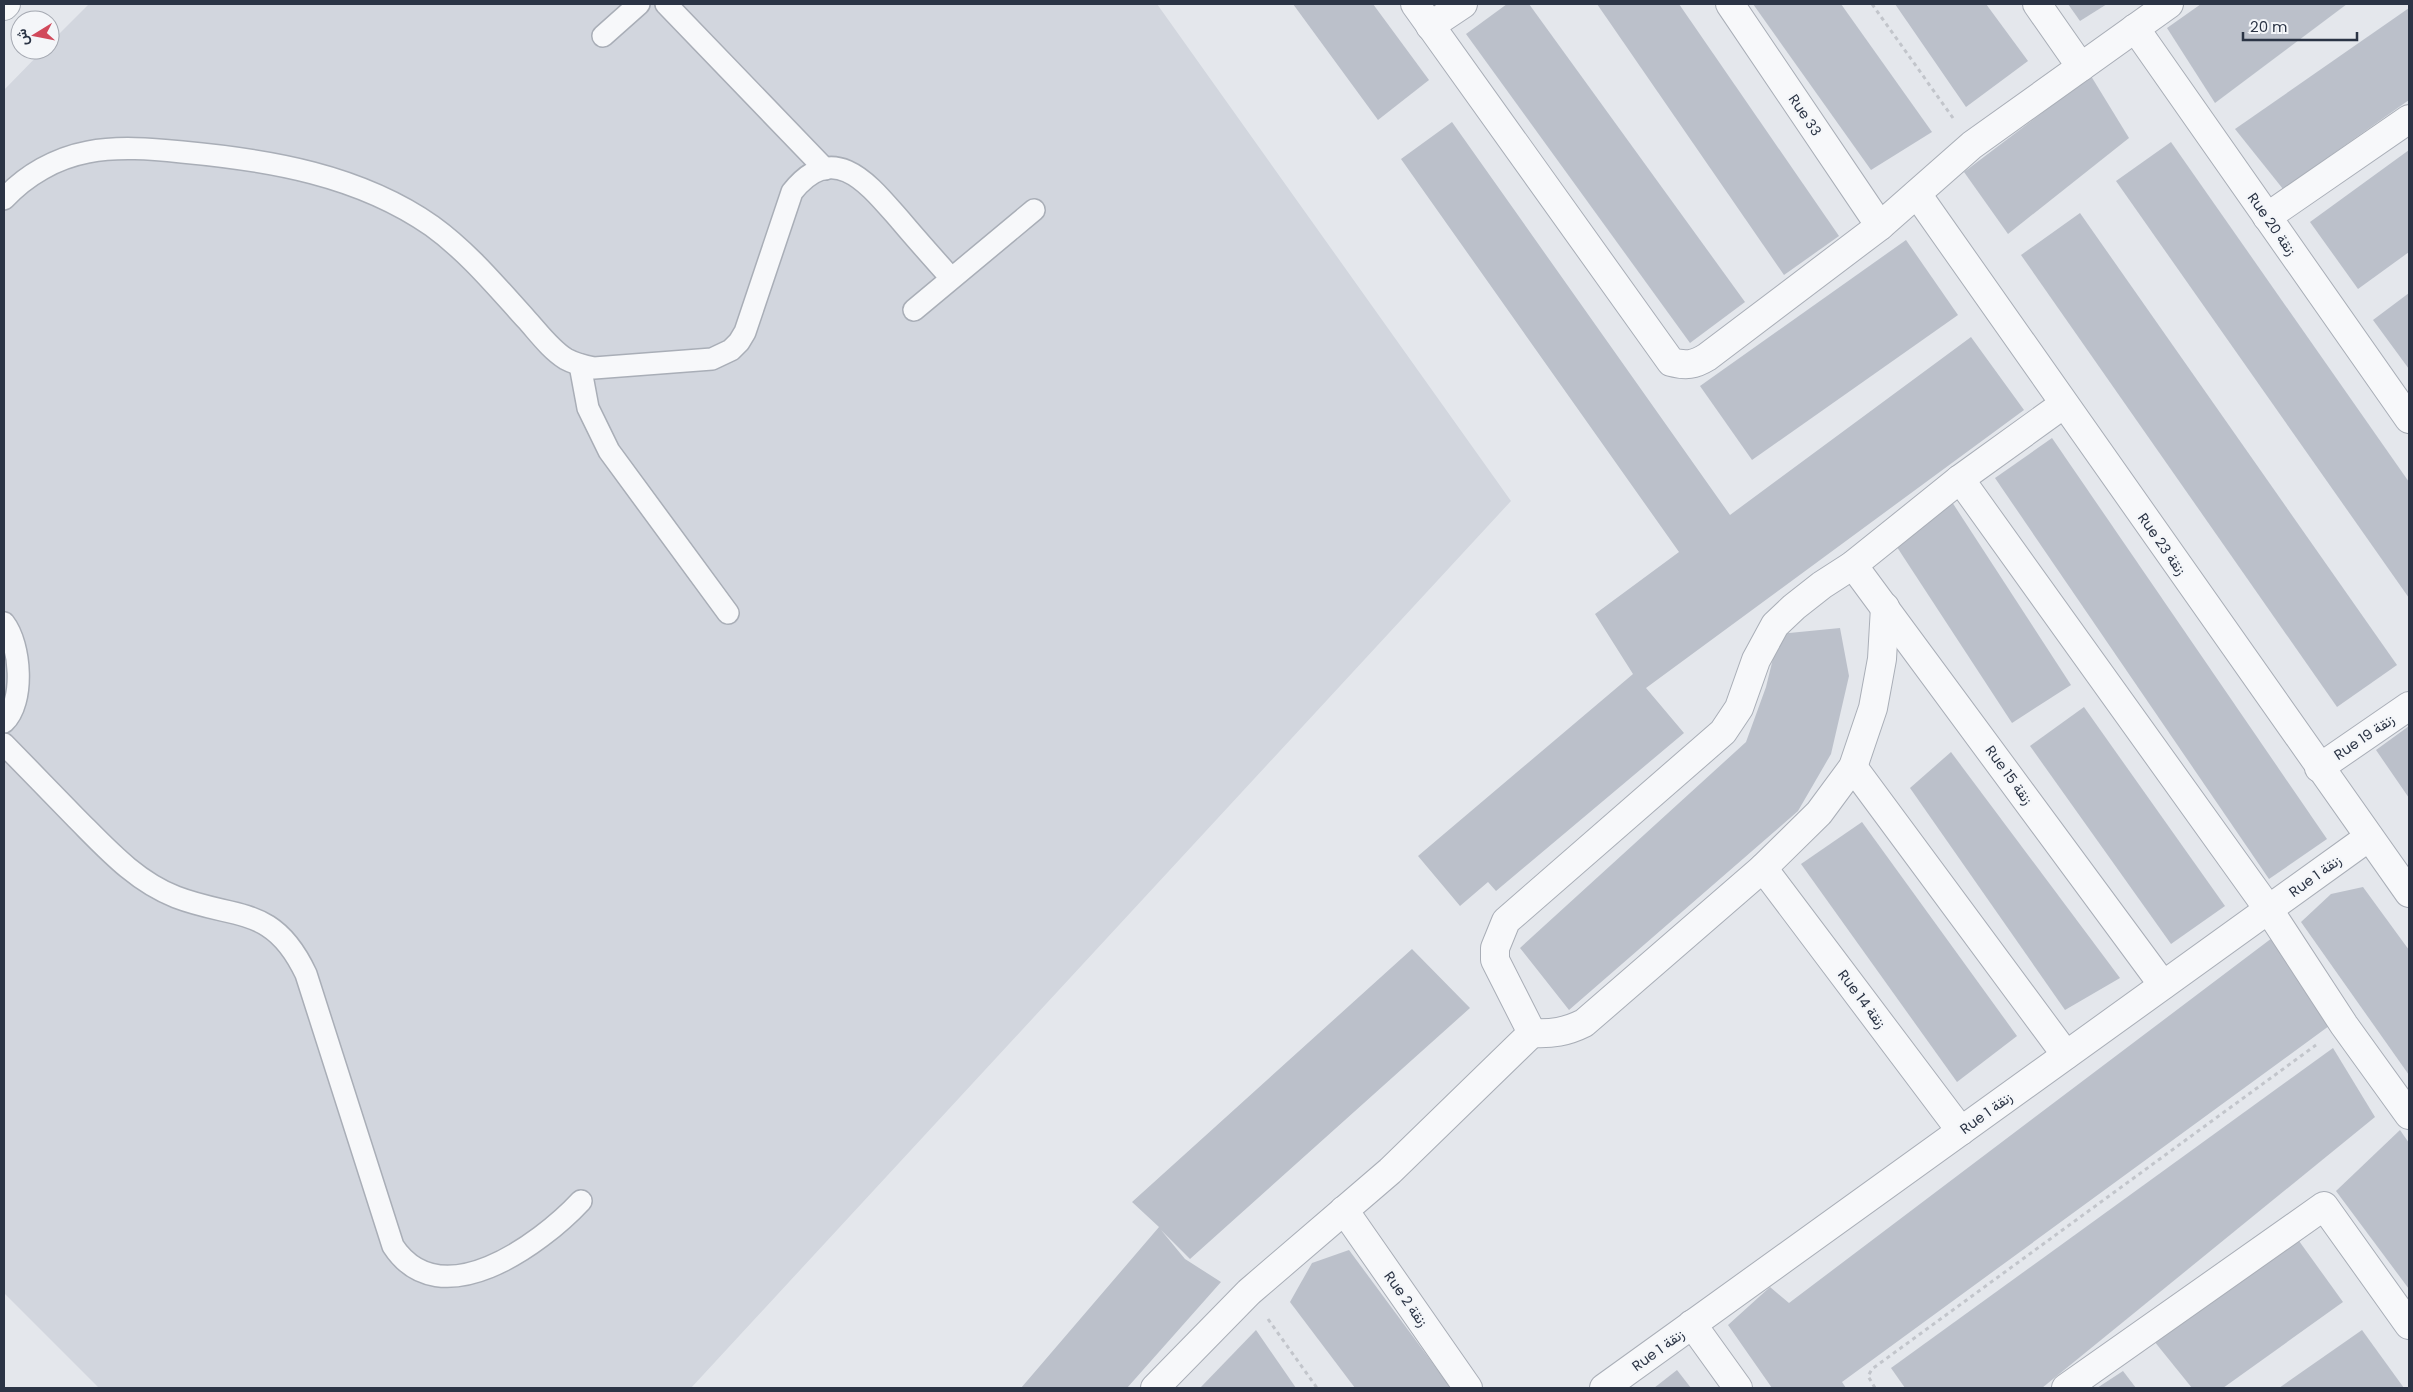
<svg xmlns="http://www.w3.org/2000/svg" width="2413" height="1392" font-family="Poppins,Vazirmatn,sans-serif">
  <rect width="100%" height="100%" fill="#e4e7ec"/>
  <polygon fill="#d2d6de" points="89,4 1157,4 1511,501 691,1388 99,1388 4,1293 4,90 43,50 50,50 50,43"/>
  <g fill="#bbc0ca">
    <polygon points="1293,4 1373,4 1429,80 1378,120"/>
    <polygon points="1507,4 1529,4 1745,302 1690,343 1466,34"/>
    <polygon points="1597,4 1679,4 1839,236 1784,275"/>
    <polygon points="1753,4 1841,4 1932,132 1871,170"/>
    <polygon points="1895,4 1986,4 2028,61 1966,107"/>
    <polygon points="2068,4 2107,4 2080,21"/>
    <polygon points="2201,4 2347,4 2215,103 2167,28"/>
    <polygon points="2409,8 2409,100 2283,189 2235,129"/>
    <polygon points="2091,76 2129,138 2008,234 1964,172"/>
    <polygon points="1452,122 1730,515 1971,337 2024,410 1646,688 1684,733 1496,891 1488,882 1460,906 1418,856 1633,674 1595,614 1679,552 1401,159"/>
    <polygon points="2171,142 2409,482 2409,598 2116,181"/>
    <polygon points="2409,150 2409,252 2358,289 2310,222"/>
    <polygon points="2080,213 2397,665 2337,707 2021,255"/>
    <polygon points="1906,240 1958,315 1752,460 1700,386"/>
    <polygon points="2409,293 2409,369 2373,320"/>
    <polygon points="2052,438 2327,839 2269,879 1995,478"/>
    <polygon points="1952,502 2071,685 2012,723 1893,541"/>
    <polygon points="1840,628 1849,676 1831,754 1798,811 1569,1010 1520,948 1746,742 1766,687 1779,634"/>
    <polygon points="2084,707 2225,906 2171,944 2030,746"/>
    <polygon points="2409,726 2409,798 2376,750"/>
    <polygon points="1951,752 2120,978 2065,1010 1910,788"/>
    <polygon points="1862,822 2017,1036 1957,1082 1801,864"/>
    <polygon points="2363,887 2409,950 2409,1075 2301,922 2331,894"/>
    <polygon points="2272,938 2329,1026 1842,1382 1846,1388 1772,1388 1728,1325 1770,1287 1789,1303"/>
    <polygon points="1412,949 1470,1008 1190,1259 1161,1230 1185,1259 1221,1282 1127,1388 1021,1388 1159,1227 1132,1202"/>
    <polygon points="2333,1048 2375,1117 2042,1388 1905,1388 1891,1368"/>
    <polygon points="2400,1130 2409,1143 2409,1289 2336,1191"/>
    <polygon points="2294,1234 2343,1302 2223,1388 2192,1388 2154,1341"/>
    <polygon points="1349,1250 1451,1388 1355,1388 1290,1302 1312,1263"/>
    <polygon points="1256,1330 1296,1388 1200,1388"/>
    <polygon points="2362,1330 2404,1388 2279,1388"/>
    <polygon points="1677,1370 1691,1388 1654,1388"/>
    <polygon points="2123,1371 2136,1388 2097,1388"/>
  </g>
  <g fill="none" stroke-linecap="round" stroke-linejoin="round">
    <defs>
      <g id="lane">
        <polyline points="666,4 825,169"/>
        <polyline points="603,36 639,4"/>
        <path d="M4 199C26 175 56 158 88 152 118 146 152 149 182 152 269 160 359 175 432 226 468 252 496 286 526 319 538 332 550 349 566 359 575 364 584 366 594 368L712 359 731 350 739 342 745 332 792 192C835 138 870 186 901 221 917 240 934 259 951 278"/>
        <polyline points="914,310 1034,210"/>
        <polyline points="580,365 588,408 609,451 728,613"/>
        <path d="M4 623C21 645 25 702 4 722"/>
        <path d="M4 744C28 769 52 793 76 818 106 848 135 881 176 897 236 920 273 904 306 974L393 1246C440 1318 540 1245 581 1201"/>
      </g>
      <g id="street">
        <path d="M1415 4 1671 362C1686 366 1694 365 1707 357L1880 226 1972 145 2169 4"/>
        <polyline points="1730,4 1880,226"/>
        <polyline points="2037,4 2081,67"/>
        <polyline points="4,6 6,4"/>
        <polyline points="1430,26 1463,4"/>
        <polyline points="2135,28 2409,419"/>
        <polyline points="1917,194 2409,893"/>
        <polyline points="2267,217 2409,119"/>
        <polyline points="1960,479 2269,910 2344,1025 2409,1115"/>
        <polyline points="1853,565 2163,985"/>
        <polyline points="1853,767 2066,1055"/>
        <polyline points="2319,768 2409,706"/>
        <polyline points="1763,868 1961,1131"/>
        <path d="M1532 1033C1552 1034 1566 1032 1584 1023L1763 868 1819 813 1853 767 1873 708 1882 659 1885 607"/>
        <polyline points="1344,1210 1468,1388"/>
        <polyline points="1692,1324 1738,1388"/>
        <polyline points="1155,1388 1249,1292 1390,1171 1532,1033 1495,960 1495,948 1506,921 1723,732 1739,708 1756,660 1775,625 1794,607 1822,585 1853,565 1960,479 2064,404"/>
        <polyline points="1604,1388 2369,837"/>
        <polyline points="2066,1388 2324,1206 2409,1325"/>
      </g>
    </defs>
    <use href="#lane" stroke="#a9aeb7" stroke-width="24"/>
    <use href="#street" stroke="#a9aeb7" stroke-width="30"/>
    <g stroke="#c2c5cb" stroke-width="3" stroke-dasharray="4 4" stroke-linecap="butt">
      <polyline points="1872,4 1953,118"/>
      <polyline points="1268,1319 1317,1388"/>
      <polyline points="1875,1388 1868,1376 1872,1369 2316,1045"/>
    </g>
    <use href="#lane" stroke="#f7f8fa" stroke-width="21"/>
    <use href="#street" stroke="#f7f8fa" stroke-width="28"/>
  </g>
  <g text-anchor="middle" stroke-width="4.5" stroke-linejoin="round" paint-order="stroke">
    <g font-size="14" fill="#2b3445" stroke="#f4f6f9">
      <text transform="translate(1805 115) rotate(56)" y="5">Rue 33</text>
      <text transform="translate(2272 224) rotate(55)" y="5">Rue 20 زنقة</text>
      <text transform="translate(2162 544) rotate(55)" y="5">Rue 23 زنقة</text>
      <text transform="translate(2364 737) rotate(-34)" y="5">Rue 19 زنقة</text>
      <text transform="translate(2009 775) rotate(54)" y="5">Rue 15 زنقة</text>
      <text transform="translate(2315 876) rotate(-36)" y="5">Rue 1 زنقة</text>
      <text transform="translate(1862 999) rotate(53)" y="5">Rue 14 زنقة</text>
      <text transform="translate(1986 1113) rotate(-36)" y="5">Rue 1 زنقة</text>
      <text transform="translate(1406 1299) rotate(55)" y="5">Rue 2 زنقة</text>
      <text transform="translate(1658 1350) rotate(-36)" y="5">Rue 1 زنقة</text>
    </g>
  </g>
  <rect width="2413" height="1392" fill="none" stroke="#2b3445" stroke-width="10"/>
  <g transform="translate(35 35) rotate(260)"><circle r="24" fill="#f4f6f9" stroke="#a4a8b1"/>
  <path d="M0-4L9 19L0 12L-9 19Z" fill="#d1495b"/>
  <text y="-8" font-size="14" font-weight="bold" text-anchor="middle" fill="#2b3445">ش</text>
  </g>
  <path d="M2243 32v8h114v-8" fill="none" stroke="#2b3445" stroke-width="2.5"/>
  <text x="2250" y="32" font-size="15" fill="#2b3445" stroke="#f4f6f9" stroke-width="4" paint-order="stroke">20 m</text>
</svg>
